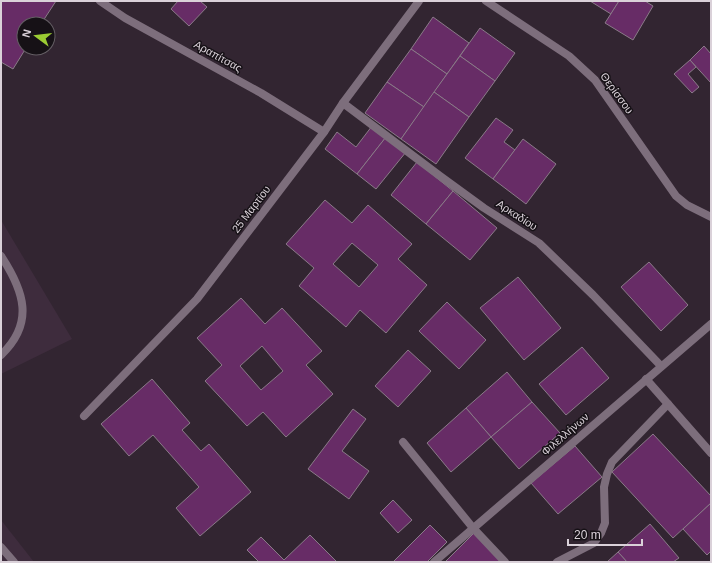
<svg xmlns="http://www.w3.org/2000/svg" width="712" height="563" font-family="Helvetica,sans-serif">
  <rect width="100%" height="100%" fill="#322531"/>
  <g fill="#3e2c3d">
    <polygon points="1,220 72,339 1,374"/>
    <polygon points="1,520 34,562 1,562"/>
  </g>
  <g fill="#672c66" stroke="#8a7a88" fill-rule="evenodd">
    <polygon points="1,1 56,1 41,24 24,24 24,48 26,48 13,69 1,62"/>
    <polygon points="178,1 200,1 207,7 189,26 171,9"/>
    <polygon points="590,1 619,1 611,14"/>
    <polygon points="619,1 645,1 653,6 633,40 605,23"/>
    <polygon points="433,17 469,43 447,74 411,49"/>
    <polygon points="480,28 515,53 495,81 460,56"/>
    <polygon points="704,46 711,54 711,83 690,60"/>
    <polygon points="411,49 447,74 424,107 387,82"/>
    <polygon points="460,56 495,81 469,117 434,92"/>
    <polygon points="690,60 696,67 688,74 699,87 692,93 674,74"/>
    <polygon points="387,82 424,107 401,139 365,113"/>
    <polygon points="434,92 469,117 436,164 401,139"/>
    <polygon points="496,118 513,130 504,142 515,150 493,179 465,158"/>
    <polygon points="372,126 386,137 357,174 325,149 337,132 356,147"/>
    <polygon points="386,137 406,152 376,189 357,174"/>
    <polygon points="523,139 556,164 526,204 493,179"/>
    <polygon points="417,162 453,191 426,224 391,195"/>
    <polygon points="453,191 497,228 470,260 426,224"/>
    <path d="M325 200 352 223 368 205 412 244 398 259 427 285 386 333 360 310 346 327 299 286 314 268 286 244ZM352 243 378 265 359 287 333 264Z"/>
    <polygon points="649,262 688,305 661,331 621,287"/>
    <polygon points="518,277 561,328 524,360 480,308"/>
    <path d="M241 298 265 324 282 308 322 351 306 365 333 394 286 437 263 412 247 426 205 381 222 365 197 338ZM262 346 283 371 261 390 240 366Z"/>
    <polygon points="447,302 486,340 459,369 419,331"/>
    <polygon points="582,347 609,378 566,415 539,384"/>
    <polygon points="408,350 431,371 398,407 375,386"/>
    <polygon points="507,372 532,402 491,437 466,408"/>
    <polygon points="152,379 190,423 182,430 201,451 209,444 251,492 200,536 176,508 199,487 153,435 129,456 101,424"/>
    <polygon points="532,402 560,433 519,469 491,437"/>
    <polygon points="466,408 491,437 451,472 427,443"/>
    <polygon points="353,409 366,419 342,451 369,471 349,499 308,469"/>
    <polygon points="653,434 711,496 711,503 673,538 612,472"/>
    <polygon points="575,446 602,477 558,514 531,483"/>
    <polygon points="393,500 412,520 398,533 380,513"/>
    <polygon points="711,503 711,551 707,555 683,529"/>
    <polygon points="650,524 679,558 673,562 627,562 618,552"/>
    <polygon points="430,525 447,542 427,562 393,562"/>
    <polygon points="474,533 502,562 445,562"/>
    <polygon points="310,535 337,562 259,562 247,550 261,537 284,560"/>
    <polygon points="618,552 627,562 607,562"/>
  </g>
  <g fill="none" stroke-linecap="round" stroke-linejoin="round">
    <g stroke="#7d6e7c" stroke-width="8">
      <path d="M1 256C24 291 35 323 1 355"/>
      <polyline points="1,547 14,562"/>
    </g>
    <g stroke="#7d6e7c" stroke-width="8">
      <polyline points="100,1 125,18 261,93 324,132"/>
      <polyline points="486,1 569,56 595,80 676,196 687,205 711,217"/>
      <polyline points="343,103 440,176 484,208 539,243 593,295 661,366"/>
      <polyline points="646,379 711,453"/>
      <polyline points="84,416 197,299 324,132 343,103 419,1"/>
      <polyline points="403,442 473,528 505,562"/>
      <polyline points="434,562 711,324"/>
      <polyline points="557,562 594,543 601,533 605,523 604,487 607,474 612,462 668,404"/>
    </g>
  </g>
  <g text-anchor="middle" stroke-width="3" stroke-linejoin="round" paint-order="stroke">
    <g font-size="11" fill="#dad1d9" stroke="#161116">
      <text transform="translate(218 56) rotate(29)" y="4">Αραπίτσας</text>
      <text transform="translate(617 93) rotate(54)" y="4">Θερίσσου</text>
      <text transform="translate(251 209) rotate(-53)" y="4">25 Μαρτίου</text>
      <text transform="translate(517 215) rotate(33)" y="4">Αρκαδίου</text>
      <text transform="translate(565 434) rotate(-41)" y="4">Φιλελλήνων</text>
    </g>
  </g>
  <rect width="712" height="563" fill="none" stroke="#dad1d9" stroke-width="4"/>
  <g transform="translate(36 36) rotate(285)"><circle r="19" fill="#161116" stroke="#645e64"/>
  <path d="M0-3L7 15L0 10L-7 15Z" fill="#9bcb33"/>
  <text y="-6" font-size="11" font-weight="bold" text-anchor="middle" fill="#dad1d9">N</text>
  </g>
  <path d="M568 539v6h74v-6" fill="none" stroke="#dad1d9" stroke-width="2"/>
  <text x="574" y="539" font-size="12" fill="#dad1d9" stroke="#161116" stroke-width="3" paint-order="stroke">20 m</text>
</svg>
